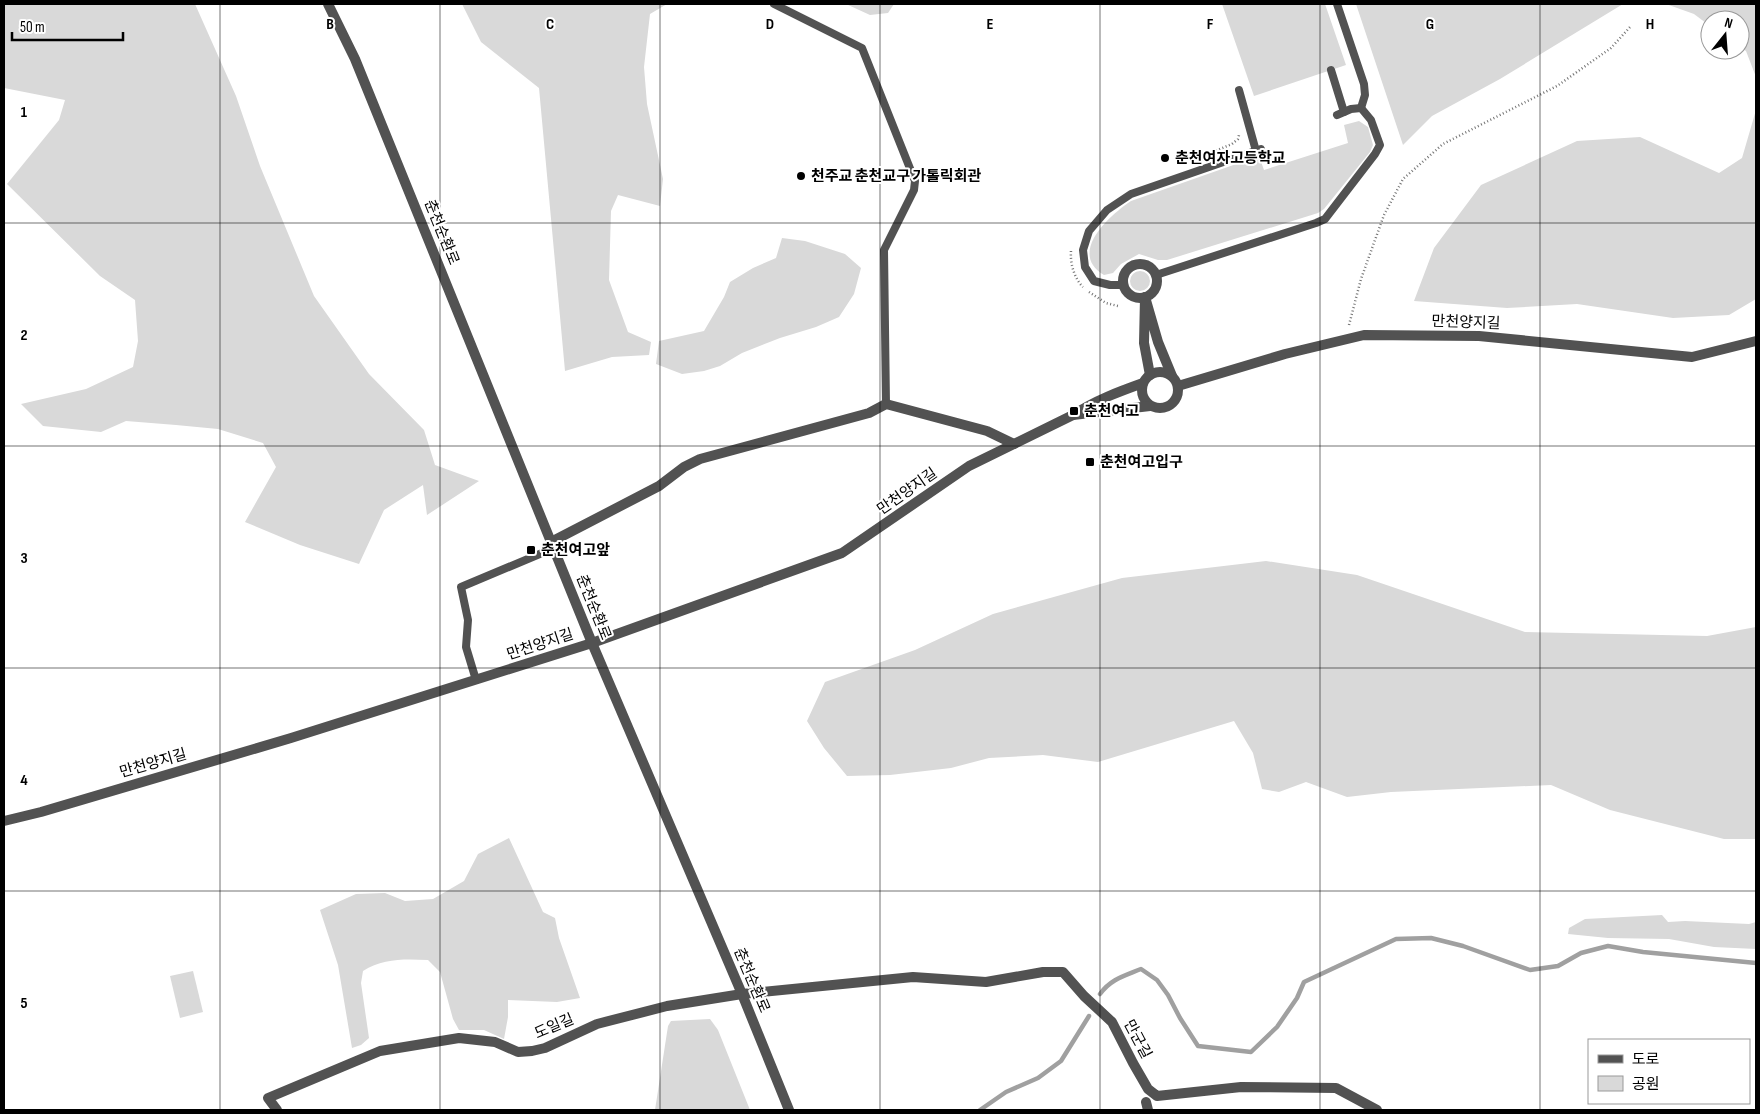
<svg xmlns="http://www.w3.org/2000/svg" width="1760" height="1114" font-family="'Sofia Sans Condensed','Noto Sans KR',sans-serif">
  <rect width="100%" height="100%" fill="#fff"/>
  <g fill="#d9d9d9">
    <polygon points="4,4 195,4 236,96 260,166 314,296 369,374 424,430 435,465 479,481 427,515 423,485 384,510 359,564 300,545 245,522 276,467 263,443 218,429 176,425 126,421 101,432 43,426 21,404 86,389 133,367 138,341 135,300 100,276 7,184 59,120 65,100 4,88"/>
    <polygon points="462,4 667,4 650,14 644,67 647,104 663,179 660,206 618,195 611,211 609,280 628,332 651,342 649,355 612,357 565,371 539,88 481,42"/>
    <polygon points="846,4 894,4 888,13 870,15"/>
    <polygon points="1222,4 1325,4 1346,65 1254,96"/>
    <polygon points="1356,4 1623,4 1500,79 1432,116 1403,145"/>
    <polygon points="1666,4 1756,4 1756,77 1746,51 1740,47 1740,20 1710,20 1710,26 1694,14"/>
    <polygon points="1756,110 1756,299 1729,315 1673,318 1577,304 1507,308 1414,301 1434,248 1481,185 1577,141 1640,137 1719,173 1742,158"/>
    <path d="M1359 121 1368 127 1373 145 1370 152 1324 209 1318 213 1167 260H1158L1139 254 1121 264 1113 273 1104 275C1067 253 1110 215 1131 201L1259 156 1264 170 1348 143 1344 125Z"/>
    <polygon points="782,238 805,241 845,254 861,268 854,294 839,317 816,327 780,338 742,353 720,366 704,371 682,374 656,364 659,341 704,331 724,297 730,282 753,268 776,258"/>
    <circle cx="1140" cy="281" r="10"/>
    <polygon points="1266,561 1357,575 1525,632 1707,636 1756,627 1756,839 1724,839 1610,810 1551,785 1391,792 1347,797 1306,782 1279,792 1262,789 1253,753 1234,721 1098,762 1043,755 989,758 951,768 890,775 847,776 824,748 807,721 825,682 915,650 993,614 1122,578"/>
    <path d="M509 838 543 912 555 918 559 938 580 998 557 1002 508 1000V1017L504 1039 484 1030H459L453 1019 440 972 428 960C405 959 383 958 363 971L361 983 369 1038 361 1045 352 1048 338 965 320 910 356 894 385 893 405 901 433 899 464 881 478 854Z"/>
    <polygon points="1662,915 1668,922 1685,921 1749,924 1756,922 1756,949 1714,947 1669,939 1608,938 1568,934 1569,928 1585,919"/>
    <polygon points="193,971 203,1012 180,1018 170,976"/>
    <polygon points="710,1019 718,1030 750,1110 655,1110 668,1026 671,1021"/>
  </g>
  <g fill="none" stroke-linecap="round" stroke-linejoin="round">
    <g stroke="#a0a0a0" stroke-width="4.5">
      <path d="M1100 994C1111 979 1124 976 1141 969L1157 980 1168 995 1180 1018 1198 1046 1251 1052 1277 1027 1297 998 1304 982 1396 939 1431 938 1463 946 1530 970 1558 966 1581 953 1608 946 1643 952 1756 963"/>
      <polyline points="980,1110 1006,1092 1038,1078 1061,1061 1089,1016"/>
    </g>
    <g stroke="#747474" stroke-width="2.5" stroke-dasharray="1 2.5" stroke-linecap="butt">
      <polyline points="1203,156 1232,144 1238,139 1239,135"/>
      <path d="M1071 251C1070 263 1074 278 1083 287"/>
      <polyline points="1089,292 1106,303 1118,306"/>
      <polyline points="1349,325 1361,279 1384,215 1403,179 1443,144 1557,86 1611,48 1631,26"/>
    </g>
    <g stroke="#525252" stroke-width="8">
      <polyline points="774,4 862,48 915,181 914,190 884,250 886,404"/>
      <polyline points="1337,4 1364,84 1365,95 1361,108"/>
      <polyline points="1331,70 1344,112"/>
      <polyline points="1239,90 1256,151"/>
      <polyline points="1156,275 1316,223 1325,219 1375,154 1380,145 1371,120 1361,108 1351,109 1337,115"/>
      <polyline points="1124,285 1110,285 1094,281 1085,267 1083,250 1089,231 1107,210 1131,194 1261,149"/>
      <polyline points="476,680 466,647 468,620 461,587 554,548"/>
    </g>
    <g stroke="#525252" stroke-width="10">
      <circle cx="1140" cy="281" r="17"/>
      <circle cx="1160" cy="390" r="18"/>
      <polyline points="1150,375 1144,343 1145,297 1158,342 1172,376"/>
      <path d="M1143 383C1118 392 1096 400 1073 415L1150 406"/>
      <polyline points="1178,386 1285,354 1364,335 1479,336 1692,357 1756,341"/>
      <polyline points="551,542 659,486 684,467 700,459 869,413 886,404 987,431 1014,444"/>
      <polyline points="4,821 41,812 291,738 592,643 842,553 969,466 1073,415"/>
      <polyline points="1146,1102 1148,1110"/>
      <polyline points="277,1110 268,1098 380,1051 459,1038 495,1042 518,1052 532,1051 545,1048 597,1024 667,1006 742,994 913,977 986,982 1043,972 1063,972 1084,996 1112,1022 1133,1063 1148,1089 1157,1096 1241,1087 1336,1088 1377,1110"/>
    </g>
    <polyline stroke="#525252" stroke-width="10" points="328,4 355,59 592,643 742,994 789,1110"/>
  </g>
  <path fill="none" stroke="#000" stroke-width="1" stroke-opacity="0.55" d="M220 4V1110M440 4V1110M660 4V1110M880 4V1110M1100 4V1110M1320 4V1110M1540 4V1110M4 223H1756M4 446H1756M4 668H1756M4 891H1756"/>
  <g fill="#000" stroke="#fff" stroke-width="2">
    <circle cx="1165" cy="158" r="5"/>
    <circle cx="801" cy="176" r="5"/>
    <rect x="1069" y="406" width="10" height="10" rx="2.5"/>
    <rect x="1085" y="457" width="10" height="10" rx="2.5"/>
    <rect x="526" y="545" width="10" height="10" rx="2.5"/>
  </g>
  <g text-anchor="middle" stroke-width="4" stroke-linejoin="round" paint-order="stroke">
    <g font-size="15" font-weight="bold" fill="#000" stroke="#fff" text-anchor="start">
      <text x="1175" y="163">춘천여자고등학교</text>
      <text x="811" y="181">천주교 춘천교구 가톨릭회관</text>
      <text x="1084" y="416">춘천여고</text>
      <text x="1100" y="467">춘천여고입구</text>
      <text x="541" y="555">춘천여고앞</text>
    </g>
    <g font-size="15" fill="#000" stroke="#fff">
      <text transform="translate(442 232) rotate(68)" y="5">춘천순환로</text>
      <text transform="translate(1466 322) rotate(2)" y="5">만천양지길</text>
      <text transform="translate(907 491) rotate(-35)" y="5">만천양지길</text>
      <text transform="translate(594 607) rotate(68)" y="5">춘천순환로</text>
      <text transform="translate(540 644) rotate(-18)" y="5">만천양지길</text>
      <text transform="translate(153 763) rotate(-16)" y="5">만천양지길</text>
      <text transform="translate(752 980) rotate(67)" y="5">춘천순환로</text>
      <text transform="translate(554 1026) rotate(-23)" y="5">도일길</text>
      <text transform="translate(1138 1039) rotate(62)" y="5">만군길</text>
    </g>
  </g>
  <g font-size="16" text-anchor="middle" font-weight="bold" fill="#000" stroke="#fff" stroke-width="4" stroke-linejoin="round" paint-order="stroke">
    <text x="330" y="29">B</text>
    <text x="550" y="29">C</text>
    <text x="770" y="29">D</text>
    <text x="990" y="29">E</text>
    <text x="1210" y="29">F</text>
    <text x="1430" y="29">G</text>
    <text x="1650" y="29">H</text>
    <text x="24" y="117">1</text>
    <text x="24" y="340">2</text>
    <text x="24" y="563">3</text>
    <text x="24" y="785">4</text>
    <text x="24" y="1008">5</text>
  </g>
  <rect width="1760" height="1114" fill="none" stroke="#000000" stroke-width="10"/>
  <rect x="1588" y="1039" width="162" height="65" fill="#ffffff" stroke="#999999"/>
  <rect x="1598" y="1055" width="25" height="8" fill="#525252" stroke="#999999"/>
  <text x="1632" y="1064" font-size="15" fill="#000000">도로</text>
  <rect x="1598" y="1076" width="25" height="15" fill="#d9d9d9" stroke="#999999"/>
  <text x="1632" y="1089" font-size="15" fill="#000000">공원</text>
  <g transform="translate(1725 35) rotate(17)"><circle r="24" fill="#ffffff" stroke="#999999"/>
  <path d="M0-4L9 19L0 12L-9 19Z" fill="#000000"/>
  <text y="-8" font-size="14" font-weight="bold" text-anchor="middle" fill="#000000">N</text>
  </g>
  <path d="M12 32v8h111v-8" fill="none" stroke="#000000" stroke-width="2.5"/>
  <text x="20" y="32" font-size="15" fill="#000000" stroke="#ffffff" stroke-width="4" paint-order="stroke">50 m</text>
</svg>
